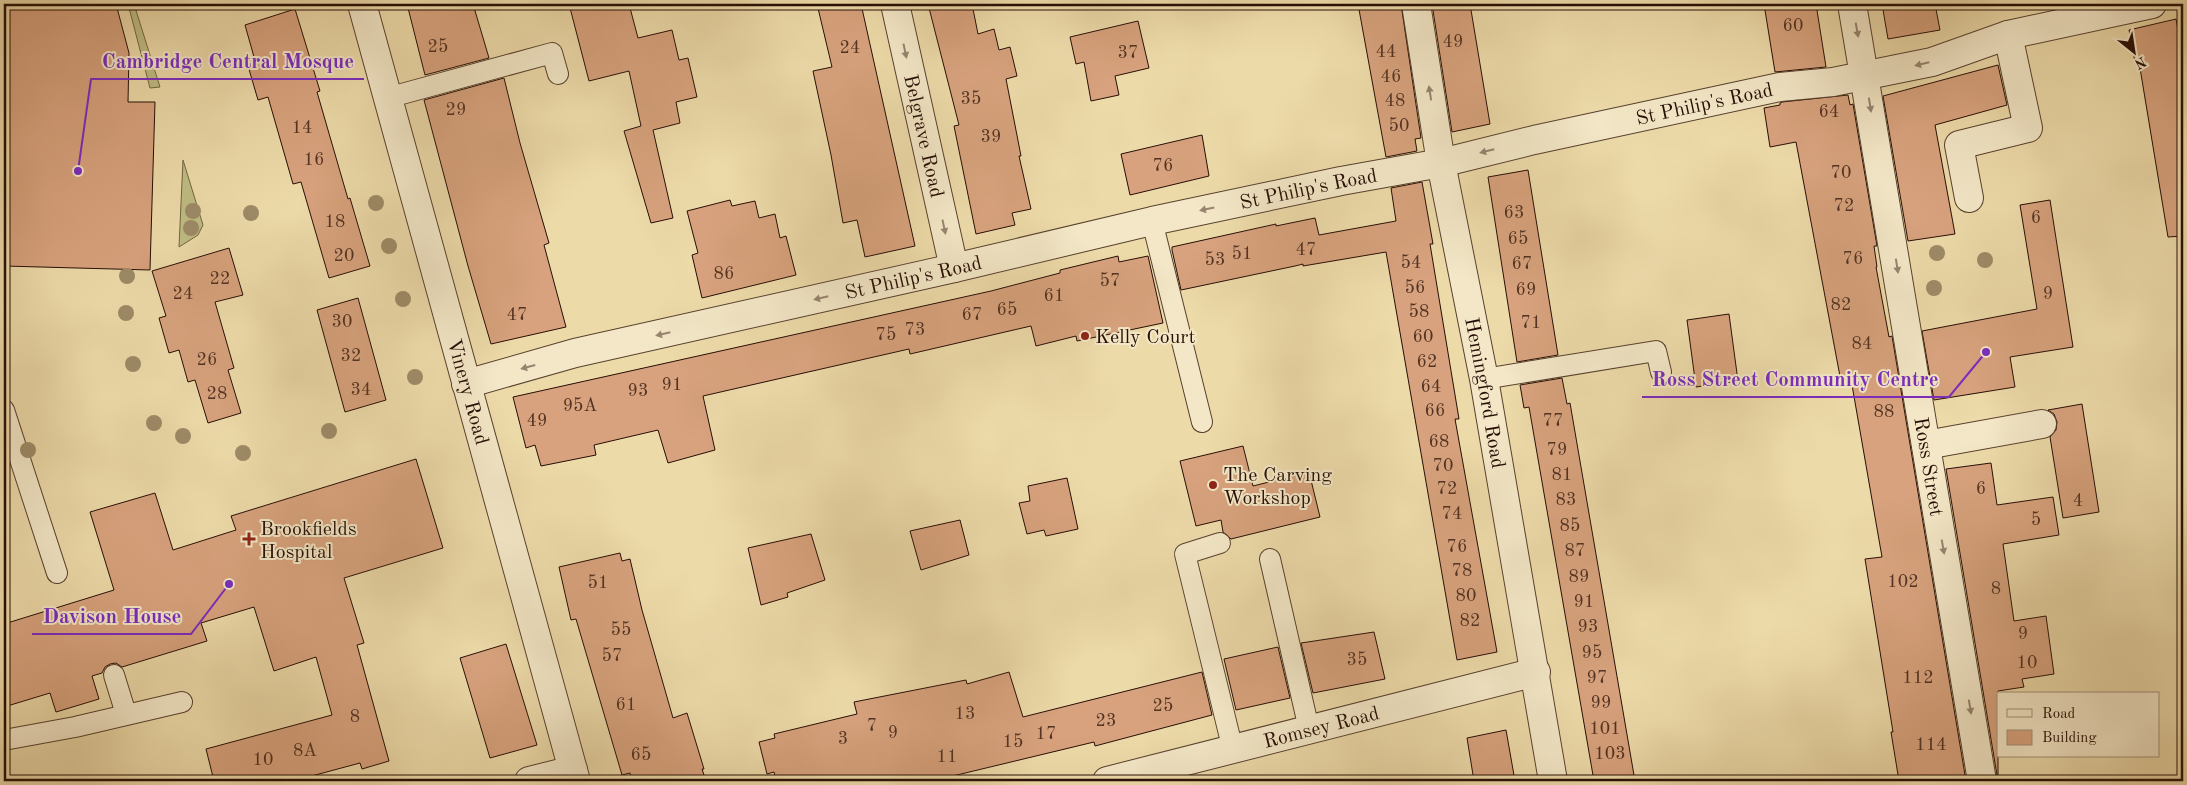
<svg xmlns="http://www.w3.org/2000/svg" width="2187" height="785" font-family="'Old Standard TT',serif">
  <rect width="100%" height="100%" fill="#eddaa9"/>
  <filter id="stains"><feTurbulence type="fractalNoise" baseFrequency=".004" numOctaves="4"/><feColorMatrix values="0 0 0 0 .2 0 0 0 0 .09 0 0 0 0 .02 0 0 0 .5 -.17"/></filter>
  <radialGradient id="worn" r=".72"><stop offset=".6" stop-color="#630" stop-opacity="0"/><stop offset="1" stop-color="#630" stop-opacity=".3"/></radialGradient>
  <g fill="#bfbd83" stroke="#736644">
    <polygon points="128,4 134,4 160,87 150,88"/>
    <polygon points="183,160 203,225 198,235 179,247"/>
  </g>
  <g fill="#d7a27d" stroke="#270e05">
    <polygon points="4,4 116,4 129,53 128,102 155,102 150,270 4,266"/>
    <polygon points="407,4 473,4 489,58 425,75"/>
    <polygon points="569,4 629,4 638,38 672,30 679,60 688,58 697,97 676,102 680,123 653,130 673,218 651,223 624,131 641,126 629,71 589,81"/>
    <polygon points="817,4 861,4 915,246 865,257 857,220 843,223 831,155 813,71 832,67"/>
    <polygon points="928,4 972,4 978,34 994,29 999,50 1010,47 1017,76 1006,79 1021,156 1019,156 1031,209 1012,213 1015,225 976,234 954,126 959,125"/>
    <polygon points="1358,4 1401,4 1421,138 1415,139 1417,151 1386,157"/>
    <polygon points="1432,4 1470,4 1490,124 1452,132"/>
    <polygon points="1764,4 1816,4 1826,67 1775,72"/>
    <polygon points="1882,4 1935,4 1940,30 1888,39"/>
    <polygon points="295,9 320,91 317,92 348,199 350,198 370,266 329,278 301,182 293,184 268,97 258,100 246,59 254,57 245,25"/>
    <polygon points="2176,19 2183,57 2183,236 2168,237 2139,62 2135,62 2129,30"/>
    <polygon points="1138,21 1149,68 1115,76 1119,95 1091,101 1084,62 1076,64 1070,37"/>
    <polygon points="1998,65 2007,105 1935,125 1955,234 1908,241 1883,96"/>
    <polygon points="504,78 520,143 549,243 544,245 566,327 491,344 468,266 424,100"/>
    <polygon points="1848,95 1850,105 1853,104 1877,246 1874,246 1877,267 1876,267 1889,337 1892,336 1966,781 1899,781 1891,732 1893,732 1865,559 1882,557 1852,385 1842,387 1796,142 1770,147 1764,108 1780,105 1780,103 1782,102"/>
    <polygon points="1202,135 1209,176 1130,195 1121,154"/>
    <polygon points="1528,170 1558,355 1517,362 1488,177"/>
    <polygon points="1422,182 1433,244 1430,244 1459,419 1455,419 1497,652 1457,660 1386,252 1303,266 1303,264 1295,266 1181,290 1172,250 1172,247 1276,224 1276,226 1315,218 1319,235 1396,221 1391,188"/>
    <polygon points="730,200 732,206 755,201 759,218 775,214 780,238 786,236 796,275 702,298 692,255 698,253 687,211"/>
    <polygon points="2050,200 2073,347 2010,357 2015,387 1934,400 1922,331 2037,309 2020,205"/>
    <polygon points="229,248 243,295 215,302 234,368 228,370 241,413 208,423 195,380 188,382 179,350 169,353 159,318 166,316 152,271"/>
    <polygon points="1118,256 1119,262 1148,256 1163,323 1077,341 1076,336 1036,346 1031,326 910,354 909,349 703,396 715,450 668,463 658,430 594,445 596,455 541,466 535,445 526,448 513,397 991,291 1060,273 1060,270"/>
    <polygon points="358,298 386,400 345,412 317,310"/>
    <polygon points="1729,314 1738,381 1696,387 1687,320"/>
    <polygon points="1562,378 1567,404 1570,403 1635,781 1594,781 1529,407 1524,408 1520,385"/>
    <polygon points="2082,404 2099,512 2063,518 2050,437 2056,430 2057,422 2054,414 2048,410"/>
    <polygon points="1243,446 1253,486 1309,472 1320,517 1231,539 1223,532 1221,520 1196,526 1180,461"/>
    <polygon points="416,459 443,548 344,578 364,643 357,645 389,761 362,769 360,763 293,781 214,781 206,749 332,715 316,657 274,671 254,607 201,623 207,641 122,667 116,663 110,664 105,667 102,673 92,676 99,699 56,712 50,693 4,707 4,624 114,590 90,512 155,493 173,550 236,530 231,516"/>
    <polygon points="1991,463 1997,505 2053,497 2059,535 2003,544 2014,621 2046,616 2054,674 2022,679 2024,687 1998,691 1998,781 1946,469"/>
    <polygon points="1067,478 1078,529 1046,536 1044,530 1027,534 1019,503 1030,501 1028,486"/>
    <polygon points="960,520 969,555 921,570 910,531"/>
    <polygon points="811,534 825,580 787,593 788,597 761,605 748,548"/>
    <polygon points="620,553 622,561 630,559 642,610 673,718 687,713 704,769 702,769 706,781 632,781 630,773 622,775 576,619 571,620 559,567"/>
    <polygon points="1374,632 1385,679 1313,693 1301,643"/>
    <polygon points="506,644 537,745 490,758 460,658"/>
    <polygon points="1278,647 1290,698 1236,710 1224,659"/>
    <polygon points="1009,672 1023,717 1202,672 1212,715 1095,746 1094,742 932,781 776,781 774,772 767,774 759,742 775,738 774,734 857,714 854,702 966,680 967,684"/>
    <polygon points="1506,730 1515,781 1474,781 1467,738"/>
  </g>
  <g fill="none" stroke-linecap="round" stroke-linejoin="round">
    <defs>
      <g id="lane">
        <polyline points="387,98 552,53 558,74"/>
        <polyline points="1152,221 1202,422"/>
        <polyline points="1484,379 1656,351 1661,372"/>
        <polyline points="4,410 57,573"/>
        <polyline points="1220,543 1185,554 1233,750"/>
        <polyline points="1270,559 1309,729"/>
        <polyline points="114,675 126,714"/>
        <polyline points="4,740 75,727 182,702"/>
      </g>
      <g id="street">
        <path id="s1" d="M362 4 576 781"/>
        <path id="s2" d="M895 4 954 268"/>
        <path id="s3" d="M1416 4 1441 163 1484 379 1553 781"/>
        <path id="s4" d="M1852 4 1982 781"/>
        <polyline points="1969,198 1959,145 2028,128 2008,35"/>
        <path id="s5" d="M466 384 575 353 954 268 1152 221 1341 181 1441 163 1534 140 1780 87 1833 82 1912 66 1932 62 2008 35 2152 4"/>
        <polyline points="1926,445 2042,424"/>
        <polyline points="529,781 573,770"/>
        <path id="s6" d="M1107 781 1536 672"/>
      </g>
    </defs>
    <use href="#lane" stroke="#58412e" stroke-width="22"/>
    <use href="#street" stroke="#58412e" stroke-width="30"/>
    <use href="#lane" stroke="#f3e7c7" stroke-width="20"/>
    <use href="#street" stroke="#f3e7c7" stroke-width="28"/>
  </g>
  <g fill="#9d8b67">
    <circle cx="376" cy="203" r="8"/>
    <circle cx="193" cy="211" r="8"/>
    <circle cx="251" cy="213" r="8"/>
    <circle cx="191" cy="228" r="8"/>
    <circle cx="389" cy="246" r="8"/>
    <circle cx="1937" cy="253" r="8"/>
    <circle cx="1985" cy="260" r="8"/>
    <circle cx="127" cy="276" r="8"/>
    <circle cx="1934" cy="288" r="8"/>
    <circle cx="403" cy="299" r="8"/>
    <circle cx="126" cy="313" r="8"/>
    <circle cx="133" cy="364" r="8"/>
    <circle cx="415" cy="377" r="8"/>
    <circle cx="154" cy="423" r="8"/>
    <circle cx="329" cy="431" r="8"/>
    <circle cx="183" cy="436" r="8"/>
    <circle cx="28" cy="450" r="8"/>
    <circle cx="243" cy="453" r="8"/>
  </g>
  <defs><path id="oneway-solid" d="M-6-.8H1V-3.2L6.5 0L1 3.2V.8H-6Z" transform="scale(1.25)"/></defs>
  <g fill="#978570">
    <use href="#oneway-solid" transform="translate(1857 30) rotate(80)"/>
    <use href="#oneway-solid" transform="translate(905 51) rotate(78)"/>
    <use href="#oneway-solid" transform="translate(1922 64) rotate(167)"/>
    <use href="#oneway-solid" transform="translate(1430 93) rotate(-99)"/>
    <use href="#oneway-solid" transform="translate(1870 105) rotate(81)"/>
    <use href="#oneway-solid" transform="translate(1487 151) rotate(166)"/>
    <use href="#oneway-solid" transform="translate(1207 209) rotate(168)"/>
    <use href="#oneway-solid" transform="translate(944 227) rotate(78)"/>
    <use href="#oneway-solid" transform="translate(1897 266) rotate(81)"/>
    <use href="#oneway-solid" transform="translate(821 298) rotate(167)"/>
    <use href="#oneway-solid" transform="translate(663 334) rotate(167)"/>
    <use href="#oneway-solid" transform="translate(528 367) rotate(165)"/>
    <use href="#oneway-solid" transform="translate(1943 547) rotate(80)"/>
    <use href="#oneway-solid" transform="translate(1970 707) rotate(81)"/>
  </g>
  <g fill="#8f2418" stroke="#f3e7c7" stroke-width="2">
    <circle cx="1085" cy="336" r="5"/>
    <circle cx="1213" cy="485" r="5"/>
    <path d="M246.5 531.5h5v5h5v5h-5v5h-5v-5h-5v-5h5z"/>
  </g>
  <g text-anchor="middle" stroke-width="4" stroke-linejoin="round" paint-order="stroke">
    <g font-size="18" fill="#533323">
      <text x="1793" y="31">60</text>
      <text x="1453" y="47">49</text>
      <text x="438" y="52">25</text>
      <text x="850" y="53">24</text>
      <text x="1386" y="57">44</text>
      <text x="1128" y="58">37</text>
      <text x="1391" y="82">46</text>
      <text x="971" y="104">35</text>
      <text x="1395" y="106">48</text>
      <text x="456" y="115">29</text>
      <text x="1829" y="117">64</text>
      <text x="1399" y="131">50</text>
      <text x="302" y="133">14</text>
      <text x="991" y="142">39</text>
      <text x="314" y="165">16</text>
      <text x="1163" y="171">76</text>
      <text x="1841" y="178">70</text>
      <text x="1844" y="211">72</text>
      <text x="1514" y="218">63</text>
      <text x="2036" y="223">6</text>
      <text x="335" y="227">18</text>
      <text x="1518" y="244">65</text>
      <text x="1306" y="255">47</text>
      <text x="1242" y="259">51</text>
      <text x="344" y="261">20</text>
      <text x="1853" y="264">76</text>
      <text x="1215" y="265">53</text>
      <text x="1411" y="268">54</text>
      <text x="1522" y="269">67</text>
      <text x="724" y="279">86</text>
      <text x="220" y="284">22</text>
      <text x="1110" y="286">57</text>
      <text x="1415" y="293">56</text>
      <text x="1526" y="295">69</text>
      <text x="183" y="299">24</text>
      <text x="2048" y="299">9</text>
      <text x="1054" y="301">61</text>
      <text x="1841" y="310">82</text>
      <text x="1007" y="315">65</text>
      <text x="1419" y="317">58</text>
      <text x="517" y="320">47</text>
      <text x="972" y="320">67</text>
      <text x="342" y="327">30</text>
      <text x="1531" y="328">71</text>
      <text x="915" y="335">73</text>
      <text x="886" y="340">75</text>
      <text x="1423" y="342">60</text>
      <text x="1862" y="349">84</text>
      <text x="351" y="361">32</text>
      <text x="207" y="365">26</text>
      <text x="1427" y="367">62</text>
      <text x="672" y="390">91</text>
      <text x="1431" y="392">64</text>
      <text x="361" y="395">34</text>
      <text x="638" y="396">93</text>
      <text x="217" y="399">28</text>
      <text x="580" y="411">95A</text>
      <text x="1435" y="416">66</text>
      <text x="1884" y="417">88</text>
      <text x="537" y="426">49</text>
      <text x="1553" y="426">77</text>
      <text x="1439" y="447">68</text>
      <text x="1557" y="455">79</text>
      <text x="1443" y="471">70</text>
      <text x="1562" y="480">81</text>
      <text x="1447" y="494">72</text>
      <text x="1981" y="494">6</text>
      <text x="1566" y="505">83</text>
      <text x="2078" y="506">4</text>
      <text x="1452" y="519">74</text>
      <text x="2036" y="525">5</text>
      <text x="1570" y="531">85</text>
      <text x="1457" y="552">76</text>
      <text x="1575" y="556">87</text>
      <text x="1462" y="576">78</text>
      <text x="1579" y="582">89</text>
      <text x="1903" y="587">102</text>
      <text x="598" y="588">51</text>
      <text x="1996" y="594">8</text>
      <text x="1466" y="601">80</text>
      <text x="1584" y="607">91</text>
      <text x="1470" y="626">82</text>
      <text x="1588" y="632">93</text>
      <text x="621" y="635">55</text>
      <text x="2023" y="639">9</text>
      <text x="1592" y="658">95</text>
      <text x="612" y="661">57</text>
      <text x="1357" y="665">35</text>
      <text x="2027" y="668">10</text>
      <text x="1597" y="683">97</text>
      <text x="1918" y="683">112</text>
      <text x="1601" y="708">99</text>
      <text x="626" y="710">61</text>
      <text x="1163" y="711">25</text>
      <text x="965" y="719">13</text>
      <text x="355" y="722">8</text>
      <text x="1106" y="726">23</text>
      <text x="872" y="731">7</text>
      <text x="1605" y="734">101</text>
      <text x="893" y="738">9</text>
      <text x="1046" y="739">17</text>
      <text x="843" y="744">3</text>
      <text x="1013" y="747">15</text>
      <text x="1931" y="750">114</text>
      <text x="305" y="756">8A</text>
      <text x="1610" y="759">103</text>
      <text x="641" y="760">65</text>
      <text x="947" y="762">11</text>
      <text x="263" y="765">10</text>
    </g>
    <g font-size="20" fill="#270e05" stroke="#f3e7c7">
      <text dy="7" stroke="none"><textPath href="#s5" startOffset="1270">St Philip's Road</textPath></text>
      <text dy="7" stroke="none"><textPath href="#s2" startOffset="135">Belgrave Road</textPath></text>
      <text dy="7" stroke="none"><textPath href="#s5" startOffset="865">St Philip's Road</textPath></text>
      <text dy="7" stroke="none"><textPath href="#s5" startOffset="460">St Philip's Road</textPath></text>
      <text dy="7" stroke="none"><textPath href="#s1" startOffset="402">Vinery Road</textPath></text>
      <text dy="7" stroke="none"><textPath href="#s3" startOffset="395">Hemingford Road</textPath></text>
      <text dy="7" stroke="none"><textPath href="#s4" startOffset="469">Ross Street</textPath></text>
      <text dy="7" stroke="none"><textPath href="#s6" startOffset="221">Romsey Road</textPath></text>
    </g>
    <g font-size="20" fill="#270e05" stroke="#f3e7c7" text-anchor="start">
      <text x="1095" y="343">Kelly Court</text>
      <text x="1223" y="481">The Carving<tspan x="1223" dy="23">Workshop</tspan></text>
      <text x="260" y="535">Brookfields<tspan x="260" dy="23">Hospital</tspan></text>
    </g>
  </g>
  <path fill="none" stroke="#7b2cbf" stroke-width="2" d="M78 171L91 79H364M1986 352L1949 397H1642M229 584L191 634H32"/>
  <g fill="#7b2cbf" stroke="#f3e7c7" stroke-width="2">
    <circle cx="78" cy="171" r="5"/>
    <circle cx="1986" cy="352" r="5"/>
    <circle cx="229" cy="584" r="5"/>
  </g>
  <g font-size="21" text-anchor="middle" font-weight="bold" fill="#7b2cbf" stroke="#f3e7c7" stroke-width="4" stroke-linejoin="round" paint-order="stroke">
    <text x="228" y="68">Cambridge Central Mosque</text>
    <text x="1795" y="386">Ross Street Community Centre</text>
    <text x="112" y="623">Davison House</text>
  </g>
  <rect width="2187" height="785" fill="none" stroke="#eddaa9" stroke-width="20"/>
  <rect x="5" y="5" width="2177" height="775" fill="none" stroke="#270e05" stroke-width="2.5"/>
  <rect x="10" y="10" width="2167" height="765" fill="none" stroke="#270e05"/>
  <rect x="1997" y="692" width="162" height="65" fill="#f3e7c7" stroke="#a19079"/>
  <rect x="2007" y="709" width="25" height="8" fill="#f3e7c7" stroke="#a19079"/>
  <text x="2042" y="718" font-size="15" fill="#270e05">Road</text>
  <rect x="2007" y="730" width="25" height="15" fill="#d7a27d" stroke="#a19079"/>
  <text x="2042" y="742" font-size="15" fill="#270e05">Building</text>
  <g transform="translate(2134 52) rotate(150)" stroke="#f3e7c7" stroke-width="4" paint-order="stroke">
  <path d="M0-4L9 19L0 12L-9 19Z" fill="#270e05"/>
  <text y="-8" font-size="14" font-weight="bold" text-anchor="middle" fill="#270e05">N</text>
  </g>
  <rect width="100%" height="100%" filter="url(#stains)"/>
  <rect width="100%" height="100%" fill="url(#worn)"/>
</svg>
